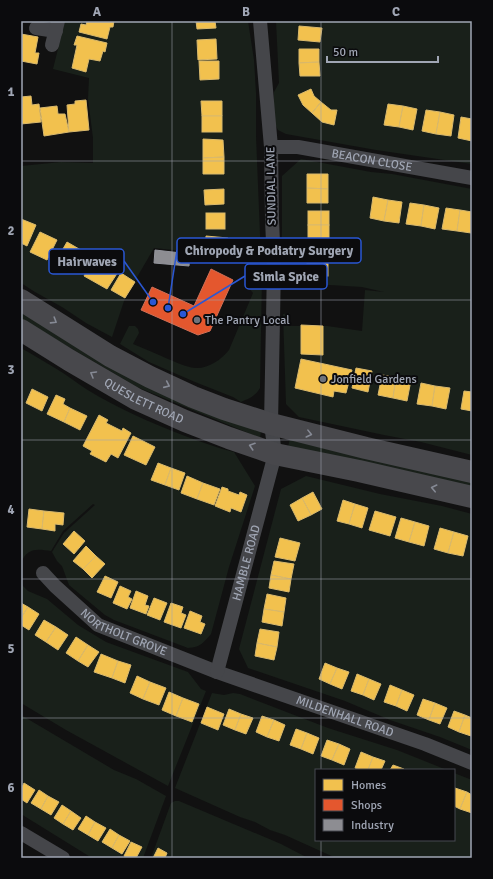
<svg xmlns="http://www.w3.org/2000/svg" width="493" height="879" font-family="Signika,sans-serif">
  <rect width="100%" height="100%" fill="#111"/>
  <g fill="#19201a">
    <polygon points="65,21 248,21 254,60 256,93 256,136 261,259 154,248 125,298 112,337 86,323 62,307 35,292 21,283 21,166 61,162 93,163 93,138 88,99 89,78 53,69"/>
    <polygon points="276,21 472,21 472,164 376,150 286,134 278,130 274,122 274,92 279,83"/>
    <polygon points="301,159 371,172 392,174 472,189 472,455 421,442 384,435 299,417 286,404 283,314 290,313 290,326 327,326 362,331 365,290 384,292 362,287 281,282 282,227 282,176"/>
    <path d="M258 273 262 276 260 388C255 396 251 398 241 402L233 397 195 382 149 362 120 344 129 326H135L138 329 139 333 133 344C145 349 157 354 168 359 176 362 185 367 195 368 208 369 221 360 229 350L253 293 247 286V281L252 274Z"/>
    <polygon points="21,311 261,431 260,438 137,387 21,319"/>
    <path d="M21 348C35 356 49 364 63 373 71 378 78 384 86 389 117 408 151 423 185 436 202 442 217 448 234 452L255 486 229 567 211 634C203 643 201 647 188 648L114 620 105 615 69 585 62 566 57 561 52 552 64 533 95 505 93 504 63 531 51 551C38 549 27 547 21 563Z"/>
    <polygon points="290,438 472,481 472,489 288,447"/>
    <polygon points="306,476 380,494 442,506 472,514 472,750 440,737 390,720 345,701 248,668 239,649 281,489"/>
    <polygon points="22,585 28,591 47,599 78,625 106,642 188,672 201,689 206,691 168,786 66,730 21,703 21,586"/>
    <polygon points="212,693 224,695 233,693 240,694 328,728 397,750 447,770 316,770 316,840 454,840 454,773 472,780 472,858 336,858 285,835 270,830 255,822 240,817 175,788"/>
    <polygon points="21,715 114,770 136,779 166,796 143,858 92,858 21,814"/>
    <polygon points="175,801 179,801 281,844 308,858 151,858 171,803"/>
  </g>
  <g fill="#f2c14e" stroke="#d9b96d">
    <polygon points="87,21 114,21 113,27 110,27 107,39 79,32 81,24 86,25"/>
    <polygon points="196,21 215,21 216,28 197,29"/>
    <polygon points="299,26 322,28 320,42 298,40"/>
    <polygon points="21,34 38,37 35,53 39,53 37,64 21,61"/>
    <polygon points="77,36 107,43 105,52 103,51 100,61 89,59 86,72 72,68 77,45 74,45"/>
    <polygon points="216,39 217,59 198,60 197,40"/>
    <polygon points="299,49 319,49 319,62 299,63"/>
    <polygon points="199,61 219,61 219,79 200,80"/>
    <polygon points="319,62 320,76 300,76 299,63"/>
    <polygon points="311,89 314,96 321,102 312,113 303,105 298,95"/>
    <polygon points="31,96 32,105 39,104 41,122 21,124 21,97"/>
    <polygon points="86,100 89,130 69,132 67,105 75,104 75,101"/>
    <polygon points="201,101 222,101 222,116 202,116"/>
    <polygon points="321,102 331,110 337,110 334,125 322,122 312,113"/>
    <polygon points="388,104 403,106 399,127 384,125"/>
    <polygon points="57,106 58,114 65,114 69,132 44,136 40,108"/>
    <polygon points="403,106 417,109 413,130 399,127"/>
    <polygon points="426,110 440,112 436,134 422,131"/>
    <polygon points="440,112 454,115 451,136 436,134"/>
    <rect x="202" y="116" width="20" height="16"/>
    <polygon points="461,117 472,119 472,141 458,138"/>
    <polygon points="203,139 223,140 224,157 203,158"/>
    <polygon points="224,157 224,174 203,174 203,158"/>
    <polygon points="307,174 328,174 328,189 307,188"/>
    <polygon points="307,188 328,189 328,203 307,203"/>
    <polygon points="224,189 224,204 205,205 204,190"/>
    <polygon points="373,197 388,200 384,221 370,218"/>
    <polygon points="388,200 402,202 399,223 384,221"/>
    <polygon points="410,203 424,205 421,226 406,224"/>
    <polygon points="424,205 439,208 435,229 421,226"/>
    <polygon points="446,208 460,210 457,231 442,229"/>
    <polygon points="460,210 472,212 472,228 471,233 457,231"/>
    <rect x="308" y="211" width="21" height="14"/>
    <rect x="206" y="213" width="19" height="16"/>
    <polygon points="21,219 36,225 27,246 21,243"/>
    <rect x="308" y="225" width="21" height="15"/>
    <polygon points="40,232 57,240 47,260 30,252"/>
    <polygon points="206,236 228,238 227,255 205,254"/>
    <polygon points="67,242 86,253 76,272 56,261"/>
    <polygon points="94,258 118,272 107,289 84,276"/>
    <rect x="307" y="262" width="21" height="14"/>
    <polygon points="121,273 135,282 125,298 111,290"/>
    <polygon points="301,325 323,326 323,355 301,354"/>
    <polygon points="301,359 352,370 346,393 334,391 333,397 295,388"/>
    <polygon points="356,368 372,371 368,392 352,388"/>
    <polygon points="382,375 396,377 393,398 378,395"/>
    <polygon points="396,377 411,380 407,401 393,398"/>
    <polygon points="421,383 435,386 432,406 417,404"/>
    <polygon points="435,386 450,388 446,409 432,406"/>
    <polygon points="32,389 48,397 42,411 26,403"/>
    <polygon points="464,391 472,392 472,411 461,409"/>
    <polygon points="56,395 65,399 63,404 70,408 64,422 47,414"/>
    <polygon points="70,408 87,416 80,430 64,422"/>
    <polygon points="99,415 108,420 106,423 122,431 123,428 131,433 118,458 111,454 106,462 90,454 92,451 83,446"/>
    <polygon points="133,436 155,447 146,465 124,455"/>
    <polygon points="158,463 171,468 165,485 151,480"/>
    <polygon points="171,468 185,473 179,490 165,485"/>
    <polygon points="187,476 203,483 197,499 181,493"/>
    <polygon points="203,483 220,489 214,505 197,499"/>
    <polygon points="222,487 228,489 228,491 239,495 240,492 247,495 241,512 231,508 230,512 215,506"/>
    <polygon points="313,492 322,509 311,515 302,498"/>
    <polygon points="302,498 311,515 298,521 290,505"/>
    <polygon points="343,500 355,504 349,524 337,521"/>
    <polygon points="355,504 368,508 362,528 349,524"/>
    <polygon points="29,509 44,511 42,529 27,527"/>
    <polygon points="44,511 64,513 63,525 55,524 55,531 42,529"/>
    <polygon points="375,511 396,517 390,536 369,530"/>
    <polygon points="401,518 415,522 409,542 395,538"/>
    <polygon points="415,522 429,526 424,546 409,542"/>
    <polygon points="440,528 454,532 448,553 434,549"/>
    <polygon points="74,531 85,541 74,554 63,544"/>
    <polygon points="454,532 468,536 463,556 448,553"/>
    <polygon points="280,538 300,543 295,561 275,557"/>
    <polygon points="86,546 96,556 83,569 73,561"/>
    <polygon points="96,556 105,564 92,578 83,569"/>
    <polygon points="274,561 294,564 291,579 271,575"/>
    <polygon points="271,575 291,579 289,592 269,588"/>
    <polygon points="105,576 118,582 111,598 97,592"/>
    <polygon points="120,586 131,591 128,597 132,599 127,609 113,603"/>
    <polygon points="136,591 148,596 145,605 149,606 146,614 130,608"/>
    <polygon points="267,594 286,598 284,612 264,609"/>
    <polygon points="154,598 167,603 160,620 147,615"/>
    <polygon points="21,603 28,607 21,618"/>
    <polygon points="171,603 183,607 181,613 186,615 181,628 164,622"/>
    <polygon points="28,607 39,614 29,630 21,625 21,618"/>
    <polygon points="264,609 284,612 282,626 262,622"/>
    <polygon points="190,611 202,616 200,622 205,624 201,634 184,628"/>
    <polygon points="44,620 56,627 46,642 35,635"/>
    <polygon points="56,627 68,635 58,650 46,642"/>
    <polygon points="260,629 279,632 277,647 257,643"/>
    <polygon points="76,637 88,645 78,661 66,653"/>
    <polygon points="257,643 277,647 274,660 255,656"/>
    <polygon points="88,645 99,652 88,667 78,661"/>
    <polygon points="101,654 118,661 112,678 94,672"/>
    <polygon points="118,661 131,665 125,683 112,678"/>
    <polygon points="325,663 337,668 330,684 319,679"/>
    <polygon points="337,668 349,672 342,689 330,684"/>
    <polygon points="357,674 369,679 363,695 351,691"/>
    <polygon points="137,676 150,682 143,699 130,693"/>
    <polygon points="369,679 381,684 374,700 363,695"/>
    <polygon points="150,682 166,688 159,705 143,699"/>
    <polygon points="390,685 402,690 396,706 384,702"/>
    <polygon points="402,690 414,695 407,711 396,706"/>
    <polygon points="169,692 183,698 176,716 162,710"/>
    <polygon points="183,698 199,704 192,722 176,716"/>
    <polygon points="423,699 435,703 429,720 417,715"/>
    <polygon points="435,703 447,708 440,724 429,720"/>
    <polygon points="207,707 224,714 218,730 201,723"/>
    <polygon points="229,709 241,714 235,730 223,725"/>
    <polygon points="454,711 465,715 459,732 448,727"/>
    <polygon points="241,714 253,718 246,734 235,730"/>
    <polygon points="465,715 472,718 472,733 471,736 459,732"/>
    <polygon points="262,716 274,720 267,737 256,732"/>
    <polygon points="274,720 285,725 279,741 267,737"/>
    <polygon points="296,729 307,733 301,749 290,745"/>
    <polygon points="307,733 319,738 313,754 301,749"/>
    <polygon points="327,740 339,744 332,760 321,756"/>
    <polygon points="339,744 350,749 344,765 332,760"/>
    <polygon points="361,752 373,757 368,770 360,770 355,768"/>
    <polygon points="373,757 385,761 381,770 368,770"/>
    <polygon points="393,765 404,769 403,770 390,770"/>
    <polygon points="24,783 35,790 27,803 21,799 21,789"/>
    <polygon points="455,788 467,792 460,809 454,806 454,790"/>
    <polygon points="39,790 48,796 41,809 31,803"/>
    <polygon points="467,792 472,795 472,813 460,809"/>
    <polygon points="48,796 59,802 51,815 41,809"/>
    <polygon points="62,805 71,811 63,824 54,818"/>
    <polygon points="71,811 81,818 73,830 63,824"/>
    <polygon points="86,816 95,822 88,835 78,829"/>
    <polygon points="95,822 106,828 98,841 88,835"/>
    <polygon points="110,829 119,835 112,848 102,842"/>
    <polygon points="119,835 130,841 122,854 112,848"/>
    <polygon points="131,842 142,847 136,858 129,858 124,856"/>
    <polygon points="158,848 167,853 165,858 153,858"/>
  </g>
  <polygon fill="#e4572e" stroke="#d06f56" points="211,269 233,280 210,331 198,335 141,310 152,287 194,306"/>
  <polygon fill="#8d8d92" stroke="#93949c" points="155,250 190,254 189,266 154,263"/>
  <g fill="none" stroke-linecap="round" stroke-linejoin="round">
    <g stroke="#45464a" stroke-width="14">
      <polyline points="36,28 56,31"/>
      <polyline points="52,45 58,21"/>
      <path id="s1" d="M271 147H298L472 178"/>
      <path id="s2" d="M43 573 55 586 98 625 217 672 425 744 472 763"/>
      <path id="s3" d="M217 672 275 454 271 424 274 266 272 219 271 147 260 21"/>
      <polyline points="21,833 63,858"/>
    </g>
    <g stroke="#48484c" stroke-width="22">
      <polyline points="21,300 110,356 150,377 193,397 224,409 271,424 366,448 472,472"/>
      <path id="s4" d="M21 330 69 360 136 399 185 421 229 438 275 454 359 471 472 497"/>
    </g>
  </g>
  <defs><path id="oneway-chevron" d="M-2-3.5L2.5 0L-2 3.5" fill="none" stroke-width="1.6" stroke-linecap="round" stroke-linejoin="round"/></defs>
  <g stroke="#868a95">
    <use href="#oneway-chevron" transform="translate(54 321) rotate(32)"/>
    <use href="#oneway-chevron" transform="translate(93 374) rotate(-150)"/>
    <use href="#oneway-chevron" transform="translate(167 385) rotate(24)"/>
    <use href="#oneway-chevron" transform="translate(309 434) rotate(14)"/>
    <use href="#oneway-chevron" transform="translate(252 446) rotate(-162)"/>
    <use href="#oneway-chevron" transform="translate(434 488) rotate(-167)"/>
  </g>
  <path fill="none" stroke="#a0a6b4" stroke-width="1" stroke-opacity="0.55" d="M172 21V858M321 21V770M21 161H472M21 300H472M21 440H472M21 579H472M21 718H472M321 840V858"/>
  <g fill="#6e727b" stroke="#0b0b0d" stroke-width="1.5">
    <circle cx="197" cy="320" r="4"/>
    <circle cx="323" cy="379" r="4"/>
  </g>
  <g text-anchor="middle" stroke-width="4" stroke-linejoin="round" paint-order="stroke">
    <g font-size="12" fill="#a0a6b4" stroke="#0b0b0d">
      <text dy="4" stroke="none"><textPath href="#s1" startOffset="102">BEACON CLOSE</textPath></text>
      <text transform="translate(271 186) rotate(-91)" y="4">SUNDIAL LANE</text>
      <text dy="4" stroke="none"><textPath href="#s4" startOffset="142">QUESLETT ROAD</textPath></text>
      <text dy="4" stroke="none"><textPath href="#s3" startOffset="113">HAMBLE ROAD</textPath></text>
      <text dy="4" stroke="none"><textPath href="#s2" startOffset="102">NORTHOLT GROVE</textPath></text>
      <text dy="4" stroke="none"><textPath href="#s2" startOffset="339">MILDENHALL ROAD</textPath></text>
    </g>
    <g font-size="12" fill="#a0a6b4" stroke="#0b0b0d" text-anchor="start">
      <text x="205" y="324">The Pantry Local</text>
      <text x="331" y="383">Jonfield Gardens</text>
    </g>
  </g>
  <path fill="none" stroke="#2a57d4" stroke-width="1.5" d="M168 308L177 250M153 302L124 261M183 314L245 276"/>
  <g fill="#2a57d4" stroke="#0b0b0d" stroke-width="1.5">
    <circle cx="168" cy="308" r="4"/>
    <circle cx="153" cy="302" r="4"/>
    <circle cx="183" cy="314" r="4"/>
  </g>
  <g fill="#0b0b0d" stroke="#2a57d4" stroke-width="1.5">
    <rect x="177" y="238" width="184" height="25" rx="4"/>
    <rect x="49" y="249" width="75" height="25" rx="4"/>
    <rect x="245" y="264" width="82" height="25" rx="4"/>
  </g>
  <g font-size="13" text-anchor="middle" font-weight="bold" fill="#a0a6b4">
    <text x="269" y="255">Chiropody &amp; Podiatry Surgery</text>
    <text x="87" y="266">Hairwaves</text>
    <text x="286" y="281">Simla Spice</text>
  </g>
  <rect width="493" height="879" fill="none" stroke="#0b0b0d" stroke-width="44"/>
  <rect x="315" y="769" width="140" height="72" fill="#0b0b0d" stroke="#474950"/>
  <rect x="323" y="779" width="20" height="12" fill="#f2c14e" stroke="#474950"/>
  <text x="351" y="789" font-size="12" fill="#a0a6b4">Homes</text>
  <rect x="323" y="799" width="20" height="12" fill="#e4572e" stroke="#474950"/>
  <text x="351" y="809" font-size="12" fill="#a0a6b4">Shops</text>
  <rect x="323" y="819" width="20" height="12" fill="#8d8d92" stroke="#474950"/>
  <text x="351" y="829" font-size="12" fill="#a0a6b4">Industry</text>
  <path d="M327 56v6h111v-6" fill="none" stroke="#a0a6b4" stroke-width="2"/>
  <text x="333" y="56" font-size="12" fill="#a0a6b4" stroke="#0b0b0d" stroke-width="3" paint-order="stroke">50 m</text>
  <rect x="22" y="22" width="449" height="835" fill="none" stroke="#a0a6b4" stroke-width="1.5"/>
  <g font-size="13" text-anchor="middle" font-weight="bold" fill="#a0a6b4">
    <text x="97" y="16">A</text>
    <text x="246" y="16">B</text>
    <text x="396" y="16">C</text>
    <text x="11" y="96">1</text>
    <text x="11" y="235">2</text>
    <text x="11" y="374">3</text>
    <text x="11" y="514">4</text>
    <text x="11" y="653">5</text>
    <text x="11" y="792">6</text>
  </g>
</svg>
